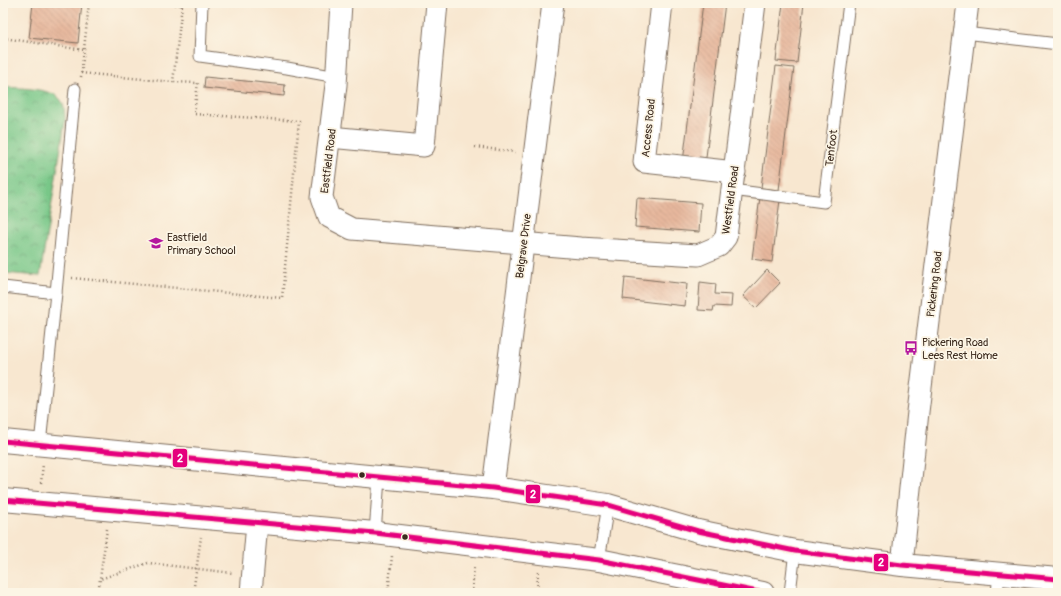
<svg xmlns="http://www.w3.org/2000/svg" width="1061" height="596" font-family="Pangolin,sans-serif">
  <defs>
    <pattern id="park-crowns" width="20" height="18" patternUnits="userSpaceOnUse"><rect width="20" height="18" fill="#78c788"/><path d="M2 6a3 3 0 1 1 6 0M12 15a3 3 0 1 1 6 0" fill="none" stroke="#64a26f"/></pattern>
    <pattern id="building-back-hatch" width="6" height="6" patternUnits="userSpaceOnUse"><rect width="6" height="6" fill="#e7b89d"/><path d="M-1 5l2 2M0 0l6 6M5-1l2 2" fill="none" stroke="#c79e87"/></pattern>
  </defs>
  <rect width="100%" height="100%" fill="#fcf5e5"/>
  <filter id="ink" filterUnits="userSpaceOnUse"><feTurbulence type="fractalNoise" baseFrequency=".025" numOctaves="2"/><feDisplacementMap in="SourceGraphic" scale="8" xChannelSelector="R" yChannelSelector="G"/><feConvolveMatrix kernelMatrix="1 2 1 2 8 2 1 2 1" color-interpolation-filters="sRGB"/></filter>
  <filter id="wash" filterUnits="userSpaceOnUse"><feTurbulence type="fractalNoise" baseFrequency=".012" numOctaves="4" result="noise"/><feDisplacementMap in="SourceGraphic" scale="16" xChannelSelector="R" yChannelSelector="G"/><feGaussianBlur stdDeviation="0.9" result="paint"/><feColorMatrix in="noise" values="0 0 0 0 0 0 0 0 0 0 0 0 0 0 0 0 0 1.4 0 .05"/><feComposite in="paint" operator="in"/></filter>
  <g filter="url(#wash)">
    <rect width="100%" height="100%" fill="#f8e7d0"/>
    <path fill="url(#park-crowns)" stroke="#5a7853" d="M3 87C17 88 50 88 59 98 65 103 65 115 65 122L40 276 3 273Z"/>
    <g id="blocks">
      <g fill="url(#building-back-hatch)">
        <polygon points="33,3 82,3 78,43 29,38"/>
        <polygon points="703,3 725,3 705,165 683,162"/>
        <polygon points="783,3 804,3 797,63 776,61"/>
        <polygon points="776,66 794,68 779,190 761,188"/>
        <polygon points="205,77 285,85 284,96 204,88"/>
        <polygon points="760,197 780,200 772,262 752,259"/>
        <polygon points="637,198 701,203 699,232 635,227"/>
        <polygon points="767,270 780,283 756,308 743,296"/>
        <polygon points="625,277 687,284 685,306 623,299"/>
        <polygon points="700,282 716,284 715,294 732,295 731,307 714,306 713,311 698,310"/>
      </g>
    </g>
  </g>
  <g filter="url(#ink)">
    <use href="#blocks" fill-opacity="0" stroke="#7d6c5c" stroke-width="1"/>
    <g fill="none" stroke-linecap="round" stroke-linejoin="round">
      <defs>
        <g id="lane">
          <polyline points="202,3 200,56 287,68 337,77"/>
          <polyline points="965,33 1058,44"/>
          <polyline points="732,190 824,202 849,3"/>
          <polyline points="3,287 56,293 40,444"/>
          <polyline points="56,293 75,89"/>
          <polyline points="375,533 379,478"/>
          <polyline points="599,560 608,505"/>
          <polyline points="790,593 795,551"/>
          <polyline points="997,593 999,574"/>
        </g>
        <g id="street">
          <polyline points="341,3 336,85 322,197 329,217 352,229 581,248 698,255 719,246 726,237 755,3"/>
          <polyline points="662,3 644,162 735,172"/>
          <polyline points="330,137 424,146 437,3"/>
          <polyline points="493,488 553,3"/>
          <polyline points="902,565 918,412 968,3"/>
          <polyline points="251,593 257,523"/>
        </g>
        <g id="secondary">
          <polyline points="3,441 493,488 608,505 698,531 795,551 902,565 1058,579"/>
          <polyline points="3,500 375,533 599,560 763,593"/>
        </g>
      </defs>
      <use href="#lane" stroke="#7d6c5c" stroke-width="13"/>
      <use href="#street" stroke="#7d6c5c" stroke-width="23"/>
      <use href="#secondary" stroke="#7d6c5c" stroke-width="24"/>
      <g stroke="#7d6c5c" stroke-width="2.5" stroke-dasharray="1 3" stroke-linecap="butt">
        <polyline points="3,38 84,50"/>
        <polyline points="81,73 173,82 182,5 150,3"/>
        <polyline points="81,77 89,3"/>
        <polyline points="475,147 515,152"/>
        <polyline points="72,278 282,298 299,121 194,114 198,83 173,82"/>
        <polyline points="41,483 43,464"/>
        <polyline points="107,529 100,579 148,563 233,573"/>
        <polyline points="98,593 100,579"/>
        <polyline points="193,593 201,537"/>
        <polyline points="388,593 392,556"/>
        <polyline points="472,593 474,566"/>
        <polyline points="537,593 538,572"/>
        <polyline points="939,593 939,587"/>
      </g>
      <use href="#lane" stroke="#fff" stroke-width="11"/>
      <use href="#street" stroke="#fff" stroke-width="21"/>
      <use href="#secondary" stroke="#fff" stroke-width="22"/>
      <defs>
        <g id="bus-1">
          <polyline points="3,441 493,488 608,505 698,531 795,551 902,565 1058,579"/>
          <polyline points="3,500 375,533 599,560 763,593"/>
        </g>
      </defs>
      <use href="#bus-1" stroke="#fcf5e5" stroke-width="8"/>
      <use href="#bus-1" stroke="#e5007d" stroke-width="5"/>
    </g>
  </g>
  <defs>
    <symbol id="school-bare" viewBox="-9 -9 18 18"><path d="M0-5L7-2L0 1L-7-2ZM-4 1L0 2.5L4 1V4Q0 6-4 4Z" fill="#b5179e" stroke="#fcf5e5" stroke-width="2.5" paint-order="stroke"/></symbol>
    <symbol id="bus-bare" viewBox="-9 -9 18 18"><path d="M-5-6H5V4H4V6H2V4H-2V6H-4V4H-5ZM-3.5-4V0h7V-4ZM-3.5 1.2v1.5H-2V1.2ZM2 1.2v1.5H3.5V1.2Z" fill="#b5179e" stroke="#fcf5e5" stroke-width="2.5" paint-order="stroke"/></symbol>
  </defs>
  <g fill-rule="evenodd">
    <use href="#school-bare" x="146" y="233" width="20" height="20"/>
    <use href="#bus-bare" x="901" y="338" width="20" height="20"/>
  </g>
  <g fill="#3b2a1e" stroke="#fcf5e5" stroke-width="1.5">
    <circle cx="362" cy="475" r="3.5"/>
    <circle cx="405" cy="537" r="3.5"/>
  </g>
  <g text-anchor="middle" stroke-width="3.5" stroke-linejoin="round" paint-order="stroke">
    <g font-size="11" fill="#3b2a1e" stroke="#fcf5e5">
      <text transform="translate(648 128) rotate(-84)" y="4">Access Road</text>
      <text transform="translate(831 148) rotate(-83)" y="4">Tenfoot</text>
      <text transform="translate(328 161) rotate(-83)" y="4">Eastfield Road</text>
      <text transform="translate(730 200) rotate(-82)" y="4">Westfield Road</text>
      <text transform="translate(523 246) rotate(-83)" y="4">Belgrave Drive</text>
      <text transform="translate(934 284) rotate(-83)" y="4">Pickering Road</text>
    </g>
    <g font-size="11" fill="#3b2a1e" stroke="#fcf5e5" text-anchor="start">
      <text x="167" y="241">Eastfield<tspan x="167" dy="13">Primary School</tspan></text>
      <text x="922" y="346">Pickering Road<tspan x="922" dy="13">Lees Rest Home</tspan></text>
    </g>
  </g>
  <g stroke="#fcf5e5" stroke-width="1.5">
    <rect x="172" y="448" width="16" height="20" rx="4" fill="#e5007d"/>
    <rect x="525" y="484" width="16" height="20" rx="4" fill="#e5007d"/>
    <rect x="873" y="553" width="16" height="19" rx="4" fill="#e5007d"/>
  </g>
  <g font-size="11" text-anchor="middle" font-weight="bold" fill="#fff">
    <text x="180" y="462">2</text>
    <text x="533" y="498">2</text>
    <text x="881" y="566">2</text>
  </g>
  <rect width="1061" height="596" fill="none" stroke="#fcf5e5" stroke-width="16"/>
</svg>
